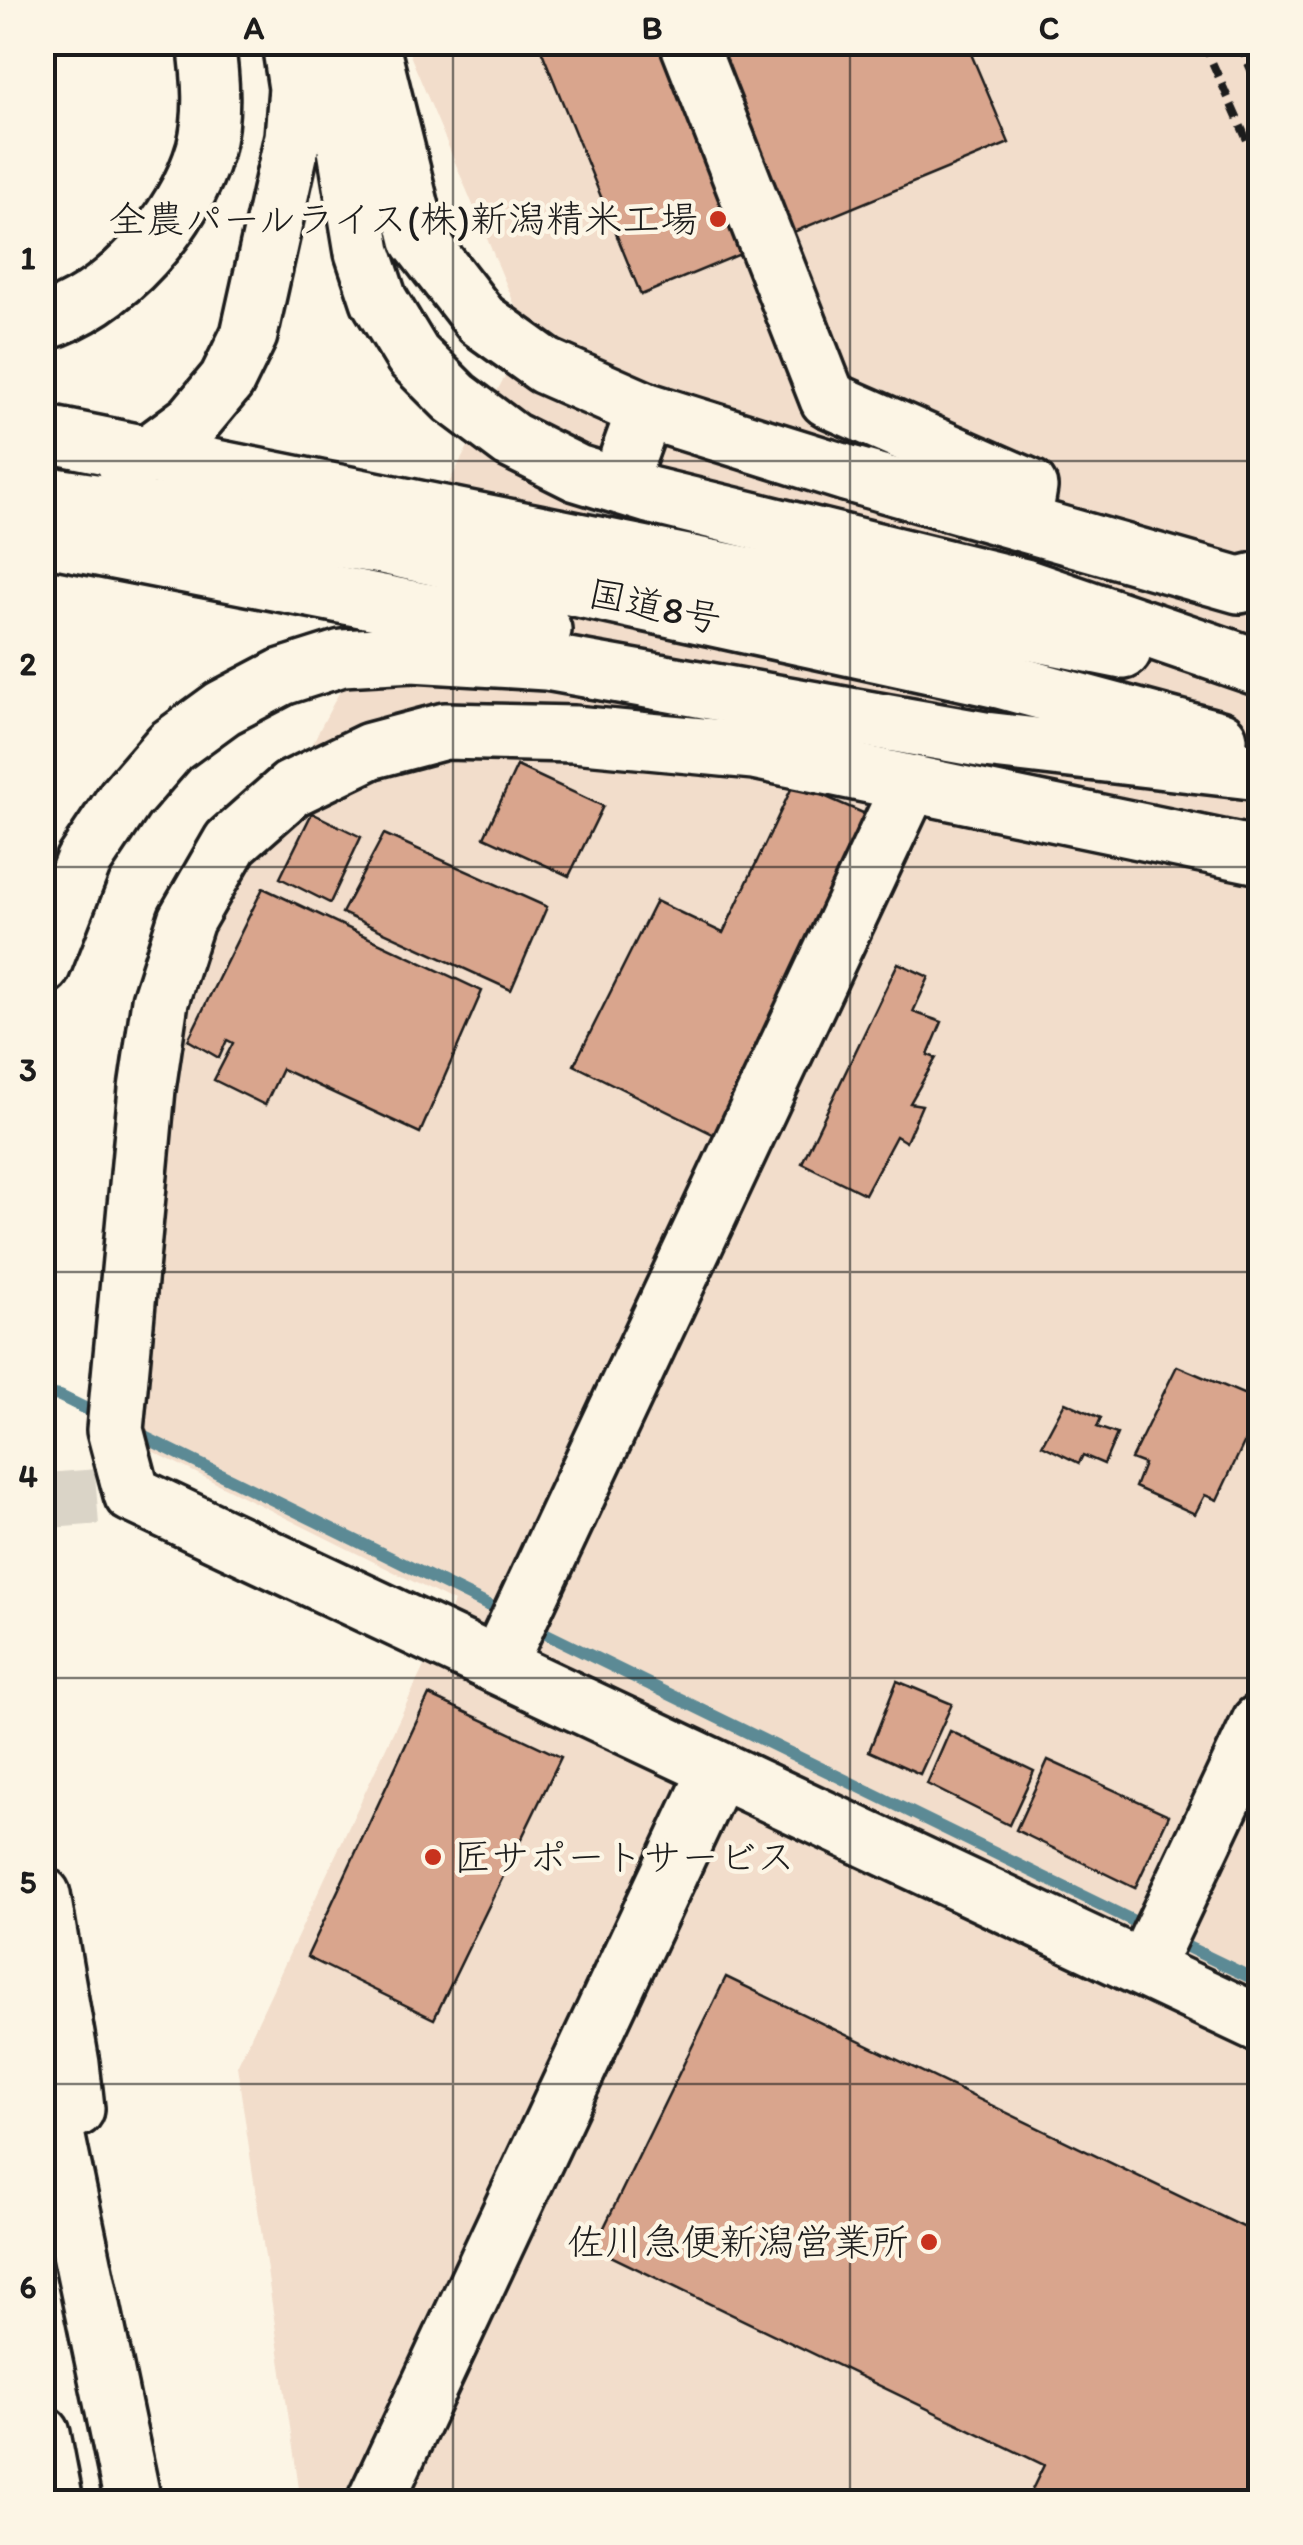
<svg xmlns="http://www.w3.org/2000/svg" width="1303" height="2545" font-family="Itim,'Klee One',sans-serif">
  <rect width="100%" height="100%" fill="#fcf5e5"/>
  <filter id="ink" filterUnits="userSpaceOnUse"><feTurbulence type="fractalNoise" baseFrequency=".01" numOctaves="2"/><feDisplacementMap in="SourceGraphic" scale="20" xChannelSelector="R" yChannelSelector="G"/><feConvolveMatrix kernelMatrix="1 2 1 2 8 2 1 2 1" color-interpolation-filters="sRGB"/></filter>
  <g filter="url(#ink)">
    <polygon fill="#f2ddcb" points="405,43 1260,43 1260,2502 301,2502 237,2066 454,1602 142,1446 139,1350 157,1096 191,975 527,334"/>
    <g fill="none" stroke-linecap="round" stroke-linejoin="round">
      <g stroke="#5c8a95" stroke-width="12">
        <polyline points="42,1393 60,1396 103,1417"/>
        <polyline points="130,1430 508,1615"/>
        <polyline points="530,1626 1150,1929"/>
        <polyline points="1173,1940 1260,1982"/>
      </g>
    </g>
    <g fill="#d9a58d" stroke="#1c1c1c" stroke-width="2.5">
      <polygon points="538,42 966,42 1009,143 641,295"/>
      <polygon points="517,766 603,806 569,876 484,837"/>
      <polygon points="794,783 870,816 721,1138 574,1065 656,901 723,933"/>
      <polygon points="312,813 361,837 330,903 280,878"/>
      <polygon points="384,834 547,907 511,990 342,913"/>
      <polygon points="263,888 482,991 420,1133 282,1069 265,1105 214,1080 233,1043 227,1040 219,1058 188,1040"/>
      <polygon points="898,963 929,977 913,1012 942,1022 928,1055 936,1058 910,1103 922,1105 906,1142 896,1136 865,1194 802,1163"/>
      <polygon points="1177,1366 1260,1401 1260,1409 1217,1500 1205,1495 1195,1514 1135,1487 1144,1464 1131,1459"/>
      <polygon points="1065,1402 1101,1418 1097,1427 1117,1434 1104,1464 1083,1455 1079,1463 1042,1445"/>
      <polygon points="897,1681 952,1704 920,1774 869,1751"/>
      <polygon points="429,1695 561,1757 434,2019 307,1957"/>
      <polygon points="950,1731 1034,1771 1009,1825 927,1784"/>
      <polygon points="1048,1760 1169,1815 1135,1888 1016,1830"/>
      <polygon points="726,1977 1260,2235 1260,2502 1026,2502 1044,2465 594,2248"/>
    </g>
    <g fill="none" stroke-linecap="round" stroke-linejoin="round">
      <g stroke="#dad4c7" stroke-width="55" stroke-dasharray="55 28" stroke-linecap="butt">
        <polyline points="581,698 628,457"/>
        <polyline points="42,1501 132,1494"/>
      </g>
      <defs>
        <g id="minor">
          <polyline points="370,42 419,240 481,320 545,366 645,410 846,473 1239,585 1260,580"/>
          <polyline points="688,42 828,399 1029,487 1023,523"/>
          <polyline points="628,457 645,410"/>
          <polyline points="1260,856 754,751 574,734 445,731 370,751 291,789 231,842 186,920 160,1001 147,1089 115,1430 132,1494 1260,2024"/>
          <polyline points="498,1664 910,785"/>
          <polyline points="1144,1968 1260,1722"/>
          <polyline points="375,2502 717,1771"/>
        </g>
        <g id="highway">
          <polyline points="318,42 337,95 363,252 379,300 413,356 455,398 511,440 577,473 649,495 1024,587 1260,668"/>
          <path d="M42 323C116 300 184 222 205 149 214 114 211 78 206 42"/>
          <polyline points="42,433 1123,651"/>
          <polyline points="125,463 147,455 193,421 227,380 249,335 293,137 297,88 290,42"/>
          <polyline points="42,494 382,546 1003,681 1219,739"/>
          <polyline points="42,537 423,611 543,630"/>
          <polyline points="42,967 83,862 125,799 171,746 223,708 282,677 342,658 412,654 546,662 985,740 1260,772"/>
          <polyline points="42,1895 71,2064 76,2109"/>
          <polyline points="42,2066 133,2502"/>
          <polyline points="42,2434 55,2502"/>
        </g>
      </defs>
      <use href="#minor" stroke="#1c1c1c" stroke-width="62"/>
      <use href="#highway" stroke="#1c1c1c" stroke-width="62"/>
      <use href="#minor" stroke="#fcf5e5" stroke-width="55"/>
      <use href="#highway" stroke="#fcf5e5" stroke-width="55"/>
      <g stroke="#1c1c1c" stroke-width="8" stroke-dasharray="15 8" stroke-linecap="butt">
        <polyline points="1203,42 1260,169"/>
        <polyline points="1239,42 1260,91"/>
      </g>
    </g>
  </g>
  <path fill="none" stroke="#1c1c1c" stroke-width="2.5" stroke-opacity="0.55" d="M453 42V2502M850 42V2502M42 461H1260M42 867H1260M42 1272H1260M42 1678H1260M42 2084H1260"/>
  <g fill="#c8321e" stroke="#fcf5e5" stroke-width="4">
    <circle cx="718" cy="219" r="10"/>
    <circle cx="433" cy="1857" r="10"/>
    <circle cx="929" cy="2242" r="10"/>
  </g>
  <g text-anchor="middle" stroke-width="9" stroke-linejoin="round" paint-order="stroke">
    <g font-size="38" fill="#1c1c1c" stroke="#fcf5e5" text-anchor="end">
      <text x="698" y="232">全農パールライス(株)新潟精米工場</text>
      <text x="453" y="1870" text-anchor="start">匠サポートサービス</text>
      <text x="909" y="2255">佐川急便新潟営業所</text>
    </g>
    <g font-size="38" fill="#1c1c1c" stroke="#fcf5e5">
      <text transform="translate(655 606) rotate(12)" y="13">国道8号</text>
    </g>
  </g>
  <rect width="1303" height="2545" fill="none" stroke="#fcf5e5" stroke-width="110"/>
  <rect x="55" y="55" width="1193" height="2435" fill="none" stroke="#1c1c1c" stroke-width="4"/>
  <g font-size="32" text-anchor="middle" font-weight="bold" fill="#1c1c1c">
    <text x="254" y="39">A</text>
    <text x="652" y="39">B</text>
    <text x="1049" y="39">C</text>
    <text x="28" y="269">1</text>
    <text x="28" y="675">2</text>
    <text x="28" y="1081">3</text>
    <text x="28" y="1487">4</text>
    <text x="28" y="1893">5</text>
    <text x="28" y="2298">6</text>
  </g>
</svg>
